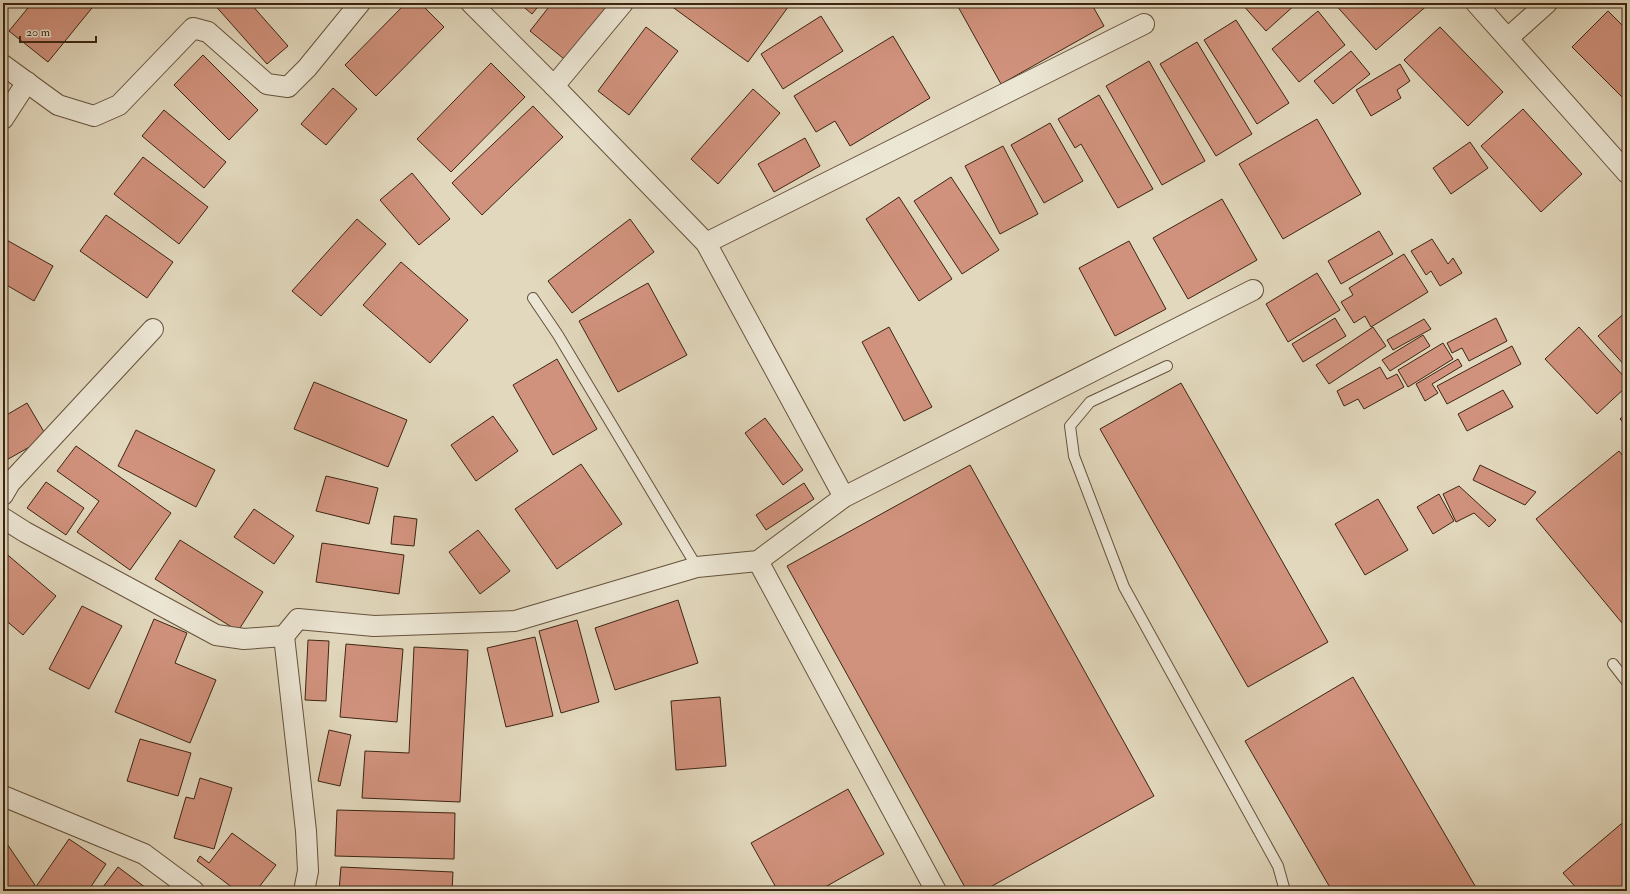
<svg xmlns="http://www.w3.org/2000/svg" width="1630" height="894" font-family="'IM FELL Double Pica',serif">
  <rect width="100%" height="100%" fill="#e2d8bd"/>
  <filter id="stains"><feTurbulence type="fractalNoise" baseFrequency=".005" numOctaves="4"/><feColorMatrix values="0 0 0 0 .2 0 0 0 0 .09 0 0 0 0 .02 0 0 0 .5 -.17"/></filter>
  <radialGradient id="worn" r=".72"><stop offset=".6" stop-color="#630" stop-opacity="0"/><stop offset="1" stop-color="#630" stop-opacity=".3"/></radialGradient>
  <g fill="#d1927d" stroke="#3d2512">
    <polygon points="32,3 96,3 48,62 9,31"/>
    <polygon points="213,3 250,3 288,46 267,64"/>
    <polygon points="406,3 420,3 444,27 376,96 345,65"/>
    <polygon points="519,3 541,3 532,14"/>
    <polygon points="552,3 617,3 569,63 530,31"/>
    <polygon points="667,3 791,3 748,62"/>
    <polygon points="956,3 1091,3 1104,26 1001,84"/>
    <polygon points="1241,3 1297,3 1266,31"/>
    <polygon points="1334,3 1430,3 1376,50"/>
    <polygon points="1318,11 1345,45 1299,82 1272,49"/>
    <polygon points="1608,11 1627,30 1627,102 1572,47"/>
    <polygon points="821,16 843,51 783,89 761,54"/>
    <polygon points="1236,20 1289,103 1257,124 1204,40"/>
    <polygon points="646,27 678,51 629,115 598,91"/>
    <polygon points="1440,27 1503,92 1468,126 1404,60"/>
    <polygon points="893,36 930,98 850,146 835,121 816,132 794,96"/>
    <polygon points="1197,42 1252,134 1216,156 1160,64"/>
    <polygon points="1351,51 1370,74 1333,104 1314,81"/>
    <polygon points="203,55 258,110 229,140 174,85"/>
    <polygon points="1149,61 1205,161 1162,185 1106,86"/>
    <polygon points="491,63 525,97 451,172 417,139"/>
    <polygon points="1400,64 1410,81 1397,90 1401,98 1371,116 1356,90"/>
    <polygon points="333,88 357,109 326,145 301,124"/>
    <polygon points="753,89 780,113 718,184 691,159"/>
    <polygon points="1099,95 1153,189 1118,208 1081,144 1075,148 1058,119"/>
    <polygon points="533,106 563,137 482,215 452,183"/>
    <polygon points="1523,109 1582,174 1541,212 1481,146"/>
    <polygon points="164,110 226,162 204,188 142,136"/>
    <polygon points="1317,119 1361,194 1283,239 1239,164"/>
    <polygon points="1050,123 1083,181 1044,203 1011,145"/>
    <polygon points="805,138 820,166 774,192 758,164"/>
    <polygon points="1470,142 1488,168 1451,194 1433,168"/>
    <polygon points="1003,146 1038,214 1000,234 965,166"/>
    <polygon points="143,157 208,207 179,244 114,194"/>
    <polygon points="412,173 450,219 419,245 380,200"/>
    <polygon points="951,177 999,250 962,274 914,201"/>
    <polygon points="899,197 952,279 919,301 866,219"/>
    <polygon points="1222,199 1257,260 1188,299 1153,238"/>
    <polygon points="106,215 173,262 147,298 80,251"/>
    <polygon points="357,219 386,244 321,316 292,291"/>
    <polygon points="630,219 654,252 572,313 548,281"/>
    <polygon points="1379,231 1393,254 1341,284 1328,261"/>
    <polygon points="3,238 53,266 34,301 3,283"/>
    <polygon points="1432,239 1448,264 1453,258 1462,273 1440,286 1431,271 1426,275 1411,251"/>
    <polygon points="1129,241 1166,309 1115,336 1079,268"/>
    <polygon points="1404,254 1428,292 1371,327 1365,316 1354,323 1341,302 1353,295 1349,288"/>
    <polygon points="401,262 468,320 430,363 363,305"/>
    <polygon points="1317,273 1340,310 1288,342 1266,304"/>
    <polygon points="648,283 687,355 618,392 579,321"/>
    <polygon points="1627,311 1627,368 1598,336"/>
    <polygon points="1335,318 1346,336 1303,362 1292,344"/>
    <polygon points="1496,318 1507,341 1469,361 1462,348 1452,353 1447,343"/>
    <polygon points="1424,319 1431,329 1393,350 1387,340"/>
    <polygon points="889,327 932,407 904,421 862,342"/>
    <polygon points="1373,327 1386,346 1329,384 1316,365"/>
    <polygon points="1579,327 1627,380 1627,386 1597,414 1545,359"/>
    <polygon points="1423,335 1430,346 1390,371 1382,360"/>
    <polygon points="1443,343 1453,359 1408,387 1398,370"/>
    <polygon points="1512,346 1521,364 1447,404 1437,386"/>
    <polygon points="557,359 597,429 553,455 513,385"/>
    <polygon points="1458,359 1462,366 1432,384 1438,393 1425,401 1416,384"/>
    <polygon points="1380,367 1387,379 1397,374 1404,387 1364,409 1358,399 1344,406 1337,391"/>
    <polygon points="314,382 407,420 388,467 294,429"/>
    <polygon points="1181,383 1328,642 1248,687 1100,429"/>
    <polygon points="1503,390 1513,407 1467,431 1458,414"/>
    <polygon points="27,403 47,437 3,462 3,417"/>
    <polygon points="1627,413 1627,427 1620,419"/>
    <polygon points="493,416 518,451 476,481 451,445"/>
    <polygon points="765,418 803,470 783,485 745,433"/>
    <polygon points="136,430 215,470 196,507 118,466"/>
    <polygon points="76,446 171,513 130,570 77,532 99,501 57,471"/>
    <polygon points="1619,451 1627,461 1627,629 1536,519"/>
    <polygon points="581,464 622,524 557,569 515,509"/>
    <polygon points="970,465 1154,796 983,891 967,891 787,566"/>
    <polygon points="1480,465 1536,492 1525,505 1473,480"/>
    <polygon points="326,476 378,488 369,524 316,511"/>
    <polygon points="46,482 84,508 66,535 27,508"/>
    <polygon points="804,483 814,499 766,530 756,515"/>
    <polygon points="1459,486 1496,520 1489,527 1474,513 1456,522 1443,494"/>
    <polygon points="1439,494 1454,521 1433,534 1417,507"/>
    <polygon points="1378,499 1408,550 1365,575 1335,524"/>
    <polygon points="254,509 294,536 274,564 234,537"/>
    <polygon points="394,516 417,519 414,546 391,544"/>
    <polygon points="478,530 510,571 480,594 449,552"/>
    <polygon points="180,540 263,592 238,631 155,579"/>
    <polygon points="322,543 404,555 399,594 316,582"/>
    <polygon points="3,551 56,596 23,635 3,618"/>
    <polygon points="678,600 698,663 615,690 595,628"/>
    <polygon points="82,606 122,626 89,689 49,669"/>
    <polygon points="154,619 187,633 175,663 216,680 190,743 115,712"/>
    <polygon points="577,620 599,702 561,713 539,631"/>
    <polygon points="535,637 553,716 506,727 487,648"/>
    <polygon points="308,640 329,641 326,701 305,700"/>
    <polygon points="346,644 403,649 397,722 340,717"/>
    <polygon points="414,647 468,650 460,802 362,798 365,751 409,753"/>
    <polygon points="1353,677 1478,891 1332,891 1245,741"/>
    <polygon points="720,697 726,766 676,770 671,701"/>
    <polygon points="329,730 351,735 340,786 318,781"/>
    <polygon points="140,739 191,753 178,796 127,781"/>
    <polygon points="200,778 232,788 214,849 174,838 186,797 194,799"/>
    <polygon points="848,789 884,854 818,891 778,891 751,843"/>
    <polygon points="337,810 455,813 454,859 335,856"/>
    <polygon points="1627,819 1627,891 1579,891 1563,873"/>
    <polygon points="232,833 276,865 256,891 237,891 197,861 200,856 209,863"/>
    <polygon points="3,838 35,885 25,891 3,891"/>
    <polygon points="69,839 106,864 88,891 33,891"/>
    <polygon points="118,867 150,891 100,891"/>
    <polygon points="341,867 453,872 452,891 339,891"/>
  </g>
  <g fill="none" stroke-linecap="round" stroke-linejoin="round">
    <defs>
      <g id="lane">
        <polyline points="533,298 558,335 697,567"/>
        <polyline points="1167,366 1090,402 1070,426 1074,456 1124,587 1278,866 1285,891"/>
        <polyline points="1613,664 1627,682"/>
      </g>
      <g id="street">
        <polyline points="471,3 554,86 706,243 844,497"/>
        <polyline points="1476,3 1627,173"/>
        <polyline points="1508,38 1547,3"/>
        <polyline points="3,65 58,105 94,116 119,105 193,28 208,32 267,84 288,87 307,68 360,3"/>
        <polyline points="554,86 623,3"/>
        <polyline points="3,119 27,82"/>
        <polyline points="706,243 1144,24"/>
        <polyline points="3,495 10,483 153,329"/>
        <polyline points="3,518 25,532 216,635 244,639 284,636 298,619 374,626 515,621 697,567 758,561 844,497 1253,290"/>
        <polyline points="758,561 936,891"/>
        <polyline points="284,636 306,831 308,871 304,891"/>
        <polyline points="3,796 144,854 194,891"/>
      </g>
    </defs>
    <use href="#lane" stroke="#66523d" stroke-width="12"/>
    <use href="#street" stroke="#66523d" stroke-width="22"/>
    <use href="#lane" stroke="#ece6d4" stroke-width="10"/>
    <use href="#street" stroke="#ece6d4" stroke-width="20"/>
  </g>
  <rect width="1630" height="894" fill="none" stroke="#e2d8bd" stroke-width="16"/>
  <rect x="4" y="4" width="1622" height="886" fill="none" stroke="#3d2512" stroke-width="2"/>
  <rect x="8" y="8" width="1614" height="878" fill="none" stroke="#3d2512"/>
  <path d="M20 36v6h76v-6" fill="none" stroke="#3d2512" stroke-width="2"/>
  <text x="26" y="36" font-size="12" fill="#3d2512" stroke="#ece6d4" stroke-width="3" paint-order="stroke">20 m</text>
  <rect width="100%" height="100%" filter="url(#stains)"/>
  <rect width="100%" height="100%" fill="url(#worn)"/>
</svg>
